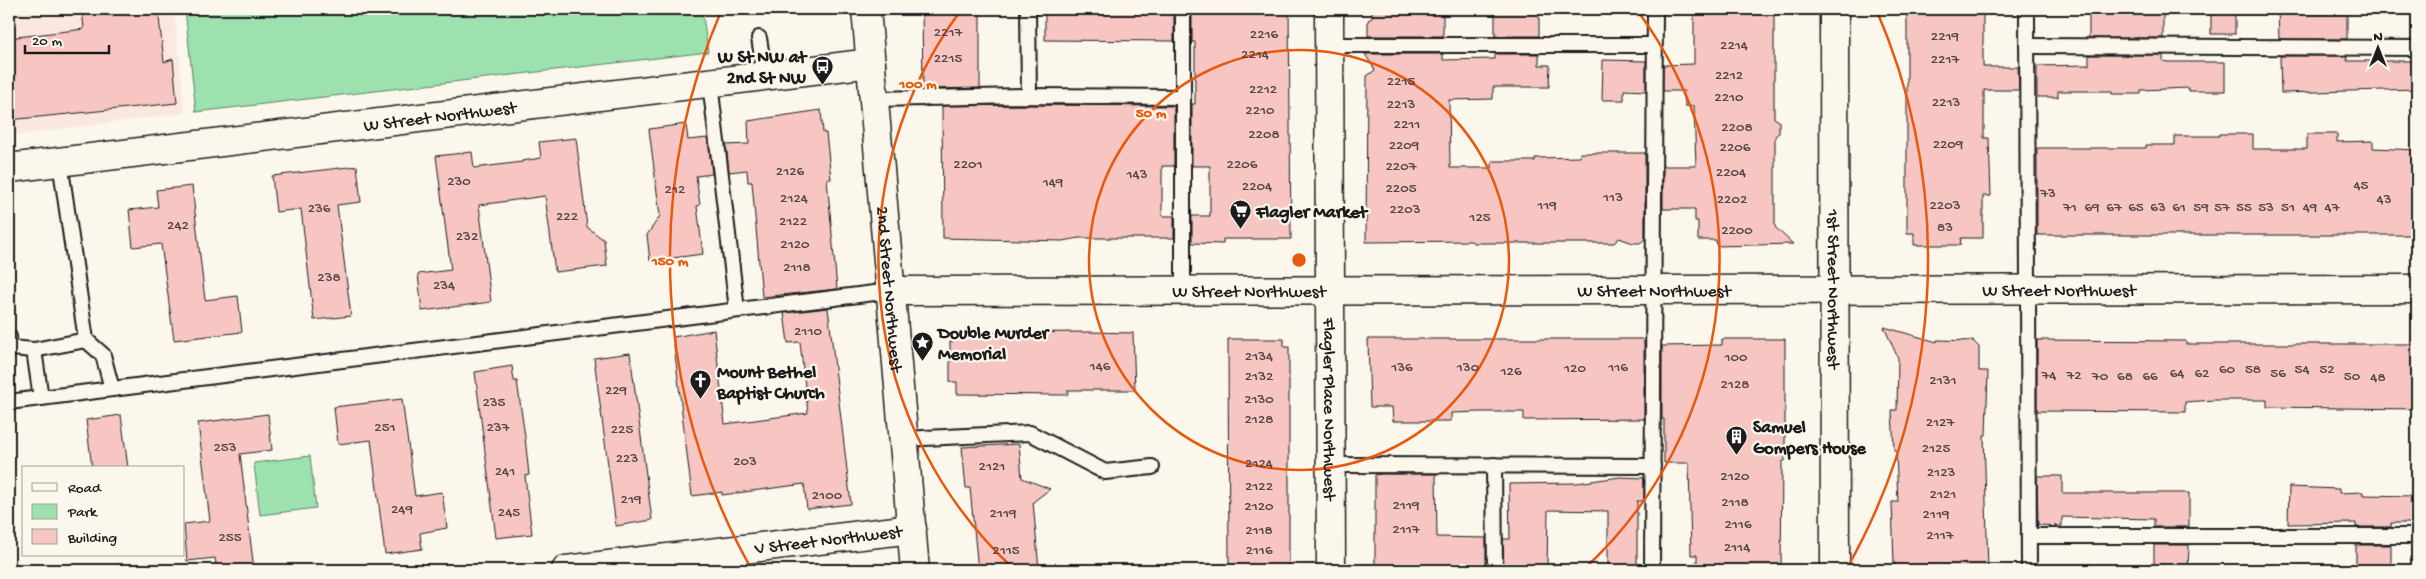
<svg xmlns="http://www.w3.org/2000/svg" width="2426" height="579" font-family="'Gochi Hand',sans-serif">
  <rect width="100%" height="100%" fill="#fbf7ec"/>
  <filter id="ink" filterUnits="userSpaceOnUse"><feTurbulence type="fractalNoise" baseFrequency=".02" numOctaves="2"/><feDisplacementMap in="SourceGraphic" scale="10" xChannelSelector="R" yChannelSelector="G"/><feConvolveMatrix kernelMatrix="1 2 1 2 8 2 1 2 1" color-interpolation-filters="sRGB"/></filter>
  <g filter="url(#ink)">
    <polygon fill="#fae8e0" points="9,9 174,9 185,113 9,136"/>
    <g fill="#9de2ae" stroke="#5c7f65">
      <polygon points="185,9 702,9 708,52 196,112"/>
      <polygon points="310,456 316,508 260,515 254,463"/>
    </g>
    <g fill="#f7c6c3" stroke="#1c1c1c">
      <polygon points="82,9 158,9 164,62 173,59 177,103 9,120 9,38 84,29"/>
      <polygon points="922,9 975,9 975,12 980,12 980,88 923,89"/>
      <polygon points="1045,9 1174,9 1174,41 1045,40"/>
      <polygon points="1192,9 1289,9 1291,239 1223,239 1223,244 1192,243 1192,216 1210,216 1210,166 1192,166 1192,104 1195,104 1195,42 1192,42"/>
      <polygon points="1372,9 1443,9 1443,36 1368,36 1368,20 1372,18"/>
      <rect x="1495" y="9" width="44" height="27"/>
      <polygon points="1736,9 1774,9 1774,118 1779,121 1779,133 1775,136 1775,227 1793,244 1717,246 1716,240 1698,240 1698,221 1695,221 1695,209 1663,209 1663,166 1696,166 1694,106 1685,106 1684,91 1663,91 1663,65 1694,64 1694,14 1736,13"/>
      <polygon points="1907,9 1983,11 1983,67 2018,67 2019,90 1984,90 1984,138 1989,138 1991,196 1983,196 1983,238 1961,238 1960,245 1914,245 1914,233 1907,233"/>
      <rect x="2089" y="9" width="74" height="29"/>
      <rect x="2211" y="9" width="24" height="25"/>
      <polygon points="2278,9 2347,9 2347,39 2279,39"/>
      <polygon points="1365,54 1443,54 1443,60 1495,59 1495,54 1539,54 1539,65 1550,65 1549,87 1493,87 1493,99 1449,100 1450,168 1492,168 1492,161 1535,161 1535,158 1580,157 1580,153 1645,153 1645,239 1640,243 1633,243 1619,238 1614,243 1474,243 1471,241 1366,242 1367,76 1375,70"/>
      <polygon points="2089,55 2163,55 2163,61 2168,62 2225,62 2225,91 2189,91 2189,88 2141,90 2141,94 2112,94 2112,91 2058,91 2058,97 2037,97 2037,66 2089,65"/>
      <polygon points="2280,56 2347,56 2347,61 2417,61 2417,89 2281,93"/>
      <polygon points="1603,60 1646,61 1646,91 1624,90 1624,100 1602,100"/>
      <polygon points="1029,105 1174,106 1174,166 1162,166 1162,216 1174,216 1174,238 1079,238 1062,241 943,238 942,106"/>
      <polygon points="821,110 823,133 826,133 831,179 827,179 837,289 762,297 752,182 748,182 747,170 729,172 726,145 749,144 748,121"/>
      <polygon points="686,124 688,140 707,138 709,147 712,174 696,176 700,205 697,206 703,254 650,261 647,235 660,216 649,129"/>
      <polygon points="2219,134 2253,134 2253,149 2307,149 2307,134 2337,134 2337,142 2373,141 2373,148 2417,150 2417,235 2037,235 2037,148 2146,148 2146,145 2175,145 2175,136 2219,136"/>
      <polygon points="576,138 587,227 604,240 607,266 555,272 545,196 479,205 491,302 422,311 418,274 451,270 436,156 472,152 474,168 522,162 522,161 541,158 539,142"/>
      <polygon points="357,166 361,202 337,205 351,316 314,320 301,209 276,212 272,176"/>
      <polygon points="192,186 205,300 238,296 242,332 174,340 161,244 133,247 129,210 158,207 156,190"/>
      <polygon points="828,308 851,504 807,509 804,484 722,495 722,492 692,496 673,337 714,330 725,424 808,413 800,342 788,343 784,313"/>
      <polygon points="1884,327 1937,342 1937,340 1973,341 1979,347 1979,371 1988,371 1986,435 1984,435 1988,570 1897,570 1897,565 1894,565 1892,502 1898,502 1896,450 1894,450 1892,410 1897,410 1898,358"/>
      <polygon points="1089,332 1133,333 1135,390 1068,390 1068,395 957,394 957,382 950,382 950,342 953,342 953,333"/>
      <polygon points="1228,339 1284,339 1284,347 1289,347 1289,570 1229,570"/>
      <polygon points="1368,339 1642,339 1644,343 1644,419 1524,420 1524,412 1480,412 1451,413 1451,421 1393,421 1392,407 1370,407"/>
      <polygon points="1722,339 1785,339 1785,461 1782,462 1781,570 1697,570 1697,555 1691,555 1689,463 1664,463 1664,419 1662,419 1662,346 1722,345"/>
      <polygon points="2037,340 2186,341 2186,344 2417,344 2417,409 2267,407 2267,400 2215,400 2185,402 2185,412 2037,411"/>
      <polygon points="630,353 652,520 616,526 594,358"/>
      <polygon points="512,366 514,381 517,381 525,437 529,475 525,476 532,534 496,538 475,372"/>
      <polygon points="402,399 415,496 442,492 447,528 420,533 422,549 385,554 371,440 338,444 334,407"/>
      <polygon points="268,414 272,450 240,454 254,570 217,570 215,558 187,561 184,524 210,521 198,423"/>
      <polygon points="121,415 128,468 92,468 86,420"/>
      <polygon points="1019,444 1022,478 1050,489 1033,502 1039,570 978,570 970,488 966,488 962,447"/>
      <polygon points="1381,474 1436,474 1437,537 1486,538 1486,570 1375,570 1375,475"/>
      <polygon points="2037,476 2062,476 2062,493 2189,493 2189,527 2154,527 2154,519 2062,517 2062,526 2038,525"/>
      <polygon points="1620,477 1644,478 1644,501 1637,501 1637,570 1608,570 1608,511 1548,510 1547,570 1504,570 1503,539 1510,539 1509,484 1577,483"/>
      <polygon points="2289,487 2339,489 2339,493 2363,492 2363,495 2413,496 2413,523 2391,523 2391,527 2356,527 2356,523 2288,524"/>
      <polygon points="2154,545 2189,545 2188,570 2154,570"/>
      <rect x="2356" y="545" width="35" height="25"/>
    </g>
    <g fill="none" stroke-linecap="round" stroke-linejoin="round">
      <defs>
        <g id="service">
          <polyline points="1028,9 1029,96"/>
          <polyline points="1183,9 1183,290"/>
          <polyline points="2027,9 2029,570"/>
          <polyline points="759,38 765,76"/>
          <polyline points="1329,45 1654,45"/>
          <polyline points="2027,46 2417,48"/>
          <polyline points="710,83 737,310"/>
          <polyline points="874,99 1029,96 1183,97"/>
          <polyline points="9,337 10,348 34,350 41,398"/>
          <polyline points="86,340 103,355 112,389"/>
          <polyline points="34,350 86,340 60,162"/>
          <polyline points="9,402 890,291"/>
          <polyline points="903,439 1030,433 1105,472 1152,467"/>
          <polyline points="1331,465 1653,466"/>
          <polyline points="1494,465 1495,570"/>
          <polyline points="2029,536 2417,536"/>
          <polyline points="1652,570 1655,9"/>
        </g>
        <g id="minor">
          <path id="s1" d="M866 9 915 570"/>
          <path id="s2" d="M1329 9 1331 570"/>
          <path id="s3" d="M9 168 871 63"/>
          <path id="s4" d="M890 291 2417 289"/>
          <path id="s5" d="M566 570 912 529"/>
        </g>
        <g id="tertiary">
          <path id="s6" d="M1834 9 1835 570"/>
        </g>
      </defs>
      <use href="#service" stroke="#1c1c1c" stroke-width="18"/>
      <use href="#minor" stroke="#1c1c1c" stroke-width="31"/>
      <use href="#tertiary" stroke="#1c1c1c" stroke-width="31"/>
      <use href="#service" stroke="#fbf7ec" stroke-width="14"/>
      <use href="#minor" stroke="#fbf7ec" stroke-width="28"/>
      <use href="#tertiary" stroke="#fbf7ec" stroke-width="28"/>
    </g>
  </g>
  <g fill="none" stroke="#e8590c" stroke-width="2.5">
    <circle cx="1299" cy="260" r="210"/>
    <path d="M1015 570A420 420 0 0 1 961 10M1637 10A420 420 0 0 1 1583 570"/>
    <path d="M752 570A629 629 0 0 1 722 9M1876 9A629 629 0 0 1 1846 570"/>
  </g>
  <defs>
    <symbol id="bus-pin" viewBox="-11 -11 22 30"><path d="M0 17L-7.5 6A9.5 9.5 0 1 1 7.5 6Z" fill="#1c1c1c" stroke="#fbf7ec"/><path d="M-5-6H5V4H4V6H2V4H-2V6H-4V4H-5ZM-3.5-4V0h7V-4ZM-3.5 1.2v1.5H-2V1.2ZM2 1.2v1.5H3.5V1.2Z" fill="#fff"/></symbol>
    <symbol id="supermarket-pin" viewBox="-11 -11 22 30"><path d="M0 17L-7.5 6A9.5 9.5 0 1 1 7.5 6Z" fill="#1c1c1c" stroke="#fbf7ec"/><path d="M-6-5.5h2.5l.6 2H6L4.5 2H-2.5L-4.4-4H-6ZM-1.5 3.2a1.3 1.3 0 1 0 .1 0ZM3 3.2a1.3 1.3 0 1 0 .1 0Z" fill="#fff"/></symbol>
    <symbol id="sight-pin" viewBox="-11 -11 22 30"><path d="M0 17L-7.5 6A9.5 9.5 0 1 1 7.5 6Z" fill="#1c1c1c" stroke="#fbf7ec"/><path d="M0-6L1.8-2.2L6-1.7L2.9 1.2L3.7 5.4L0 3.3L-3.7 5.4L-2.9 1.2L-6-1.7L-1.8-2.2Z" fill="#fff"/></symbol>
    <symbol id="church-pin" viewBox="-11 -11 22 30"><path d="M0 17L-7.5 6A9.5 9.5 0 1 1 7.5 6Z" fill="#1c1c1c" stroke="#fbf7ec"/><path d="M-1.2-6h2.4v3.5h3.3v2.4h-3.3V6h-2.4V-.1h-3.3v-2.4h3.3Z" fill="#fff"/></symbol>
    <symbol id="building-pin" viewBox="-11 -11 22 30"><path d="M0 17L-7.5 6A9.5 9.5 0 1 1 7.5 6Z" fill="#1c1c1c" stroke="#fbf7ec"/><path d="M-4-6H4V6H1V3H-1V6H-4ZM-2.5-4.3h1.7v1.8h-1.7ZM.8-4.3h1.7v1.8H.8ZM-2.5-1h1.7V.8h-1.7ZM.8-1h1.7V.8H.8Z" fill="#fff"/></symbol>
  </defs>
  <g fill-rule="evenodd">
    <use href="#bus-pin" x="810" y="54" width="25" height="34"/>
    <use href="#supermarket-pin" x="1228" y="198" width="25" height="34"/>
    <use href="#sight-pin" x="910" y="330" width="25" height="34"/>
    <use href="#church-pin" x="688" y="368" width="25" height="34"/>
    <use href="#building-pin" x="1724" y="424" width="25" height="34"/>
  </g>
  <g text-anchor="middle" stroke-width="4.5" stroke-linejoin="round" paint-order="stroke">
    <g font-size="15" fill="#534646">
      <text x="948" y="36">2217</text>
      <text x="1264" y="38">2216</text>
      <text x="1945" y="40">2219</text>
      <text x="1734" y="49">2214</text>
      <text x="1255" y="58">2214</text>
      <text x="948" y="62">2215</text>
      <text x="1945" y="63">2217</text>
      <text x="1729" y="79">2212</text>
      <text x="1401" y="85">2215</text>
      <text x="1263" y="93">2212</text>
      <text x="1729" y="101">2210</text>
      <text x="1946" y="106">2213</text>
      <text x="1401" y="108">2213</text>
      <text x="1260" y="114">2210</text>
      <text x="1407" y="128">2211</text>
      <text x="1737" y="131">2208</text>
      <text x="1264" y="138">2208</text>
      <text x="1948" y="148">2209</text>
      <text x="1404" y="149">2209</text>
      <text x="1735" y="151">2206</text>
      <text x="968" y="168">2201</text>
      <text x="1242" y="168">2206</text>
      <text x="1401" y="170">2207</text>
      <text x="790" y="175">2126</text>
      <text x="1731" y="176">2204</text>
      <text x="1137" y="178">143</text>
      <text x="459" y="185">230</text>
      <text x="1053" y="186">149</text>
      <text x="2361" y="189">45</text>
      <text x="1257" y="190">2204</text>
      <text x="1401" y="192">2205</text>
      <text x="675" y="193">212</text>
      <text x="2048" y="197">73</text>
      <text x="1613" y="201">113</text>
      <text x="794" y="202">2124</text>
      <text x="1732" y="203">2202</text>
      <text x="2384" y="203">43</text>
      <text x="1547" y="209">119</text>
      <text x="1945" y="209">2203</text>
      <text x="2070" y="211">71</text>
      <text x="2092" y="211">69</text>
      <text x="2114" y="211">67</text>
      <text x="2136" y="211">65</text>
      <text x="2158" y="211">63</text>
      <text x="2179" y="211">61</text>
      <text x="2201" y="211">59</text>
      <text x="2222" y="211">57</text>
      <text x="2244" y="211">55</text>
      <text x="2266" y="211">53</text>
      <text x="2288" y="211">51</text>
      <text x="2310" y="211">49</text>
      <text x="2332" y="211">47</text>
      <text x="319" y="212">236</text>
      <text x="1405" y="213">2203</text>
      <text x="567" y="220">222</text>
      <text x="1480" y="221">125</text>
      <text x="793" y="225">2122</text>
      <text x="178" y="229">242</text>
      <text x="1945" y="231">83</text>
      <text x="1737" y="234">2200</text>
      <text x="467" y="240">232</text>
      <text x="795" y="248">2120</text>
      <text x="797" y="271">2118</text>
      <text x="329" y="281">238</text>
      <text x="444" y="289">234</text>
      <text x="808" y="335">2110</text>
      <text x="1259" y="360">2134</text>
      <text x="1736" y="361">100</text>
      <text x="1100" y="370">146</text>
      <text x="1402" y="371">136</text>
      <text x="1468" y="371">130</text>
      <text x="1618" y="371">116</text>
      <text x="1575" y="372">120</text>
      <text x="2227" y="373">60</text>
      <text x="2253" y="373">58</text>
      <text x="2302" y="373">54</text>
      <text x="2327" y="373">52</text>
      <text x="1511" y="375">126</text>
      <text x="2177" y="377">64</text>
      <text x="2202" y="377">62</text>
      <text x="2278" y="377">56</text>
      <text x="2049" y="379">74</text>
      <text x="2074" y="379">72</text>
      <text x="1259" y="380">2132</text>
      <text x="2100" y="380">70</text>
      <text x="2125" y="380">68</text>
      <text x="2150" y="380">66</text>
      <text x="2352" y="380">50</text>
      <text x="2378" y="381">48</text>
      <text x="1943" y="384">2131</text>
      <text x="1735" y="388">2128</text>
      <text x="616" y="394">229</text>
      <text x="1259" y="403">2130</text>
      <text x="494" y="406">235</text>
      <text x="1259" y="423">2128</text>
      <text x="1940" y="426">2127</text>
      <text x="385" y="431">251</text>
      <text x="498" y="431">237</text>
      <text x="622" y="433">225</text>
      <text x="225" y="451">253</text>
      <text x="1936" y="452">2125</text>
      <text x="627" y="462">223</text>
      <text x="745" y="465">203</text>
      <text x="1259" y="467">2124</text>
      <text x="992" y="470">2121</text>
      <text x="505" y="475">241</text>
      <text x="1941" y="476">2123</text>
      <text x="1735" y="480">2120</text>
      <text x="1259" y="490">2122</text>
      <text x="1943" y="498">2121</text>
      <text x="827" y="499">2100</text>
      <text x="631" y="503">219</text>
      <text x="1735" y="506">2118</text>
      <text x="1406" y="509">2119</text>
      <text x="1259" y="510">2120</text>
      <text x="402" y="513">249</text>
      <text x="509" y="516">245</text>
      <text x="1003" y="517">2119</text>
      <text x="1936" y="518">2119</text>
      <text x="1738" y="528">2116</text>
      <text x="1406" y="533">2117</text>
      <text x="1259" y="534">2118</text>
      <text x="1940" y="539">2117</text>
      <text x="230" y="541">255</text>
      <text x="1737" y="551">2114</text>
      <text x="1006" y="554">2115</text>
      <text x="1259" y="554">2116</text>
    </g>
    <g font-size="18" font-weight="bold" fill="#1c1c1c" stroke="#fbf7ec" text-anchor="start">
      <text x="806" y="62" text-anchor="end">W St NW at<tspan x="806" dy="21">2nd St NW</tspan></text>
      <text x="1256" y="217">Flagler Market</text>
      <text x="938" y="338">Double Murder<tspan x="938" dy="21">Memorial</tspan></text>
      <text x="717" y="377">Mount Bethel<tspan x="717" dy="21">Baptist Church</tspan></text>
      <text x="1753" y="432">Samuel<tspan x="1753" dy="21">Gompers House</tspan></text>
    </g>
    <g font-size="18" fill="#1c1c1c" stroke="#fbf7ec">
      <text dy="6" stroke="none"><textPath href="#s3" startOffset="434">W Street Northwest</textPath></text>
      <text dy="6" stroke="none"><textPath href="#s4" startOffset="1169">W Street Northwest</textPath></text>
      <text dy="6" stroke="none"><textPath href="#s1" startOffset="281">2nd Street Northwest</textPath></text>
      <text dy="6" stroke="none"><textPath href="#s4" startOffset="359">W Street Northwest</textPath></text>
      <text dy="6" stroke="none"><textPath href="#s4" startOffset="764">W Street Northwest</textPath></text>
      <text dy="6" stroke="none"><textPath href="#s6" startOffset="280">1st Street Northwest</textPath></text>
      <text dy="6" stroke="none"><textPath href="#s2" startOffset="400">Flagler Place Northwest</textPath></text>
      <text dy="6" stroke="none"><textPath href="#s5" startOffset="264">V Street Northwest</textPath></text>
    </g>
  </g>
  <circle cx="1299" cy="260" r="8" fill="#e8590c" stroke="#fbf7ec" stroke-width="2.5"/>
  <g font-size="15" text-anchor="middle" font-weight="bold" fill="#e8590c" stroke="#fbf7ec" stroke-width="4.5" stroke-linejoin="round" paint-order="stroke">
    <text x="918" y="88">100 m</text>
    <text x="1151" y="117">50 m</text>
    <text x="670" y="265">150 m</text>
  </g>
  <rect width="2426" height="579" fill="none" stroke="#fbf7ec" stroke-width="30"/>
  <rect x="15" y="15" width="2396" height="549" fill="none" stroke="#1c1c1c" stroke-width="2" filter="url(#ink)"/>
  <rect x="22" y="466" width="162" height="90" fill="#fbf7ec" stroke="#a29f99"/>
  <rect x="32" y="483" width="25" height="8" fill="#fbf7ec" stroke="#a29f99"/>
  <text x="68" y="492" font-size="15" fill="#1c1c1c">Road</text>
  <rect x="32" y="504" width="25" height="15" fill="#9de2ae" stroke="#a29f99"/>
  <text x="68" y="516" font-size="15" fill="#1c1c1c">Park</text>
  <rect x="32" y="529" width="25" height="15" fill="#f7c6c3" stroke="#a29f99"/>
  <text x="68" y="542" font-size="15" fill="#1c1c1c">Building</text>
  <g transform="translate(2378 48)" stroke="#fbf7ec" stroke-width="4" paint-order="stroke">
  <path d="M0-4L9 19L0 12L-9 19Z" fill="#1c1c1c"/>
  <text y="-8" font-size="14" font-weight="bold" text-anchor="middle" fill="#1c1c1c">N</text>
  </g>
  <path d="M25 45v8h84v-8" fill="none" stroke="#1c1c1c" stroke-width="2.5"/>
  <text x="32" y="45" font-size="15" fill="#1c1c1c" stroke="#fbf7ec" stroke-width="4" paint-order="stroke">20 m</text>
</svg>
